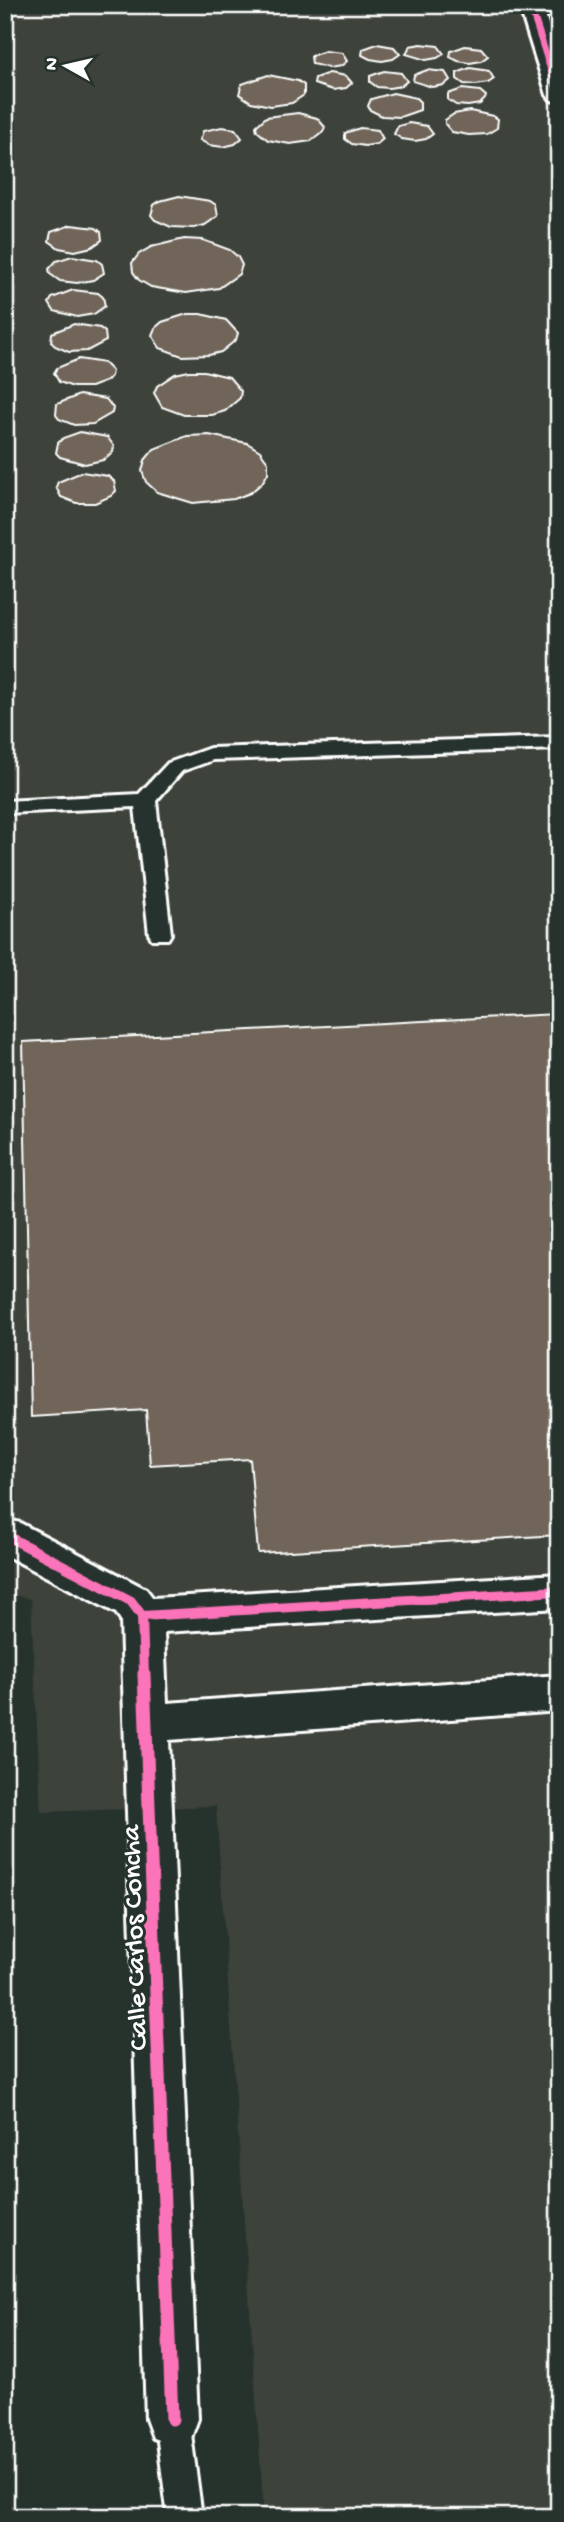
<svg xmlns="http://www.w3.org/2000/svg" width="564" height="2522" font-family="'Gochi Hand',sans-serif">
  <rect width="100%" height="100%" fill="#26332d"/>
  <filter id="ink" filterUnits="userSpaceOnUse"><feTurbulence type="fractalNoise" baseFrequency=".0143" numOctaves="2"/><feDisplacementMap in="SourceGraphic" scale="14" xChannelSelector="R" yChannelSelector="G"/><feConvolveMatrix kernelMatrix="1 2 1 2 8 2 1 2 1" color-interpolation-filters="sRGB"/></filter>
  <g filter="url(#ink)">
    <polygon fill="#3c423a" points="5,5 559,5 559,2517 264,2517 216,1806 41,1812 31,1599 5,1593"/>
    <g fill="#6f6558" stroke="#fff" stroke-width="2">
      <polygon points="377,44 394,47 400,54 393,59 382,61 370,59 362,55 363,49"/>
      <polygon points="421,44 438,46 444,54 437,58 426,60 406,54 410,46"/>
      <polygon points="465,46 481,48 488,56 481,61 470,63 458,61 450,57 451,51"/>
      <polygon points="325,51 342,53 347,61 341,66 329,68 312,64 311,56"/>
      <polygon points="470,68 489,71 494,79 488,83 476,85 464,84 457,79 457,73"/>
      <polygon points="427,70 445,72 450,80 444,85 432,87 413,81 414,75"/>
      <polygon points="384,71 401,73 407,81 401,86 389,88 377,87 370,82 370,76"/>
      <polygon points="329,73 346,76 352,83 346,88 333,90 314,84 315,78"/>
      <polygon points="268,75 298,81 304,85 304,95 292,103 271,106 251,102 239,94 242,84"/>
      <polygon points="462,89 480,91 486,96 485,99 480,104 468,106 456,105 448,100 448,94"/>
      <polygon points="393,93 416,98 420,102 420,110 400,117 382,116 370,110 368,106 371,99"/>
      <polygon points="470,111 493,116 498,119 497,128 487,134 469,135 452,132 445,124 445,120 454,114"/>
      <polygon points="298,113 317,118 325,127 323,132 311,141 290,144 268,140 257,131 256,126 266,117"/>
      <polygon points="409,123 427,126 433,134 426,139 415,141 402,139 394,134 398,126"/>
      <polygon points="222,127 235,129 242,138 235,144 223,147 209,145 200,140 203,131"/>
      <polygon points="360,128 378,130 383,139 377,144 365,146 352,144 345,139 345,133"/>
      <polygon points="179,196 210,201 216,205 218,216 205,225 194,228 171,227 155,220 151,215 154,205 160,201"/>
      <polygon points="71,225 96,228 101,232 102,240 92,247 75,251 59,248 49,241 51,232"/>
      <polygon points="184,239 203,240 230,250 238,257 242,265 239,274 219,288 186,293 151,287 139,280 133,272 132,263 139,254 151,247"/>
      <polygon points="72,256 97,260 102,264 104,273 93,280 77,283 60,281 50,274 49,269 56,261"/>
      <polygon points="73,290 98,293 103,297 105,306 94,314 77,317 54,311 49,303 52,298"/>
      <polygon points="187,314 201,314 226,320 238,333 236,340 221,352 209,355 182,356 160,348 152,335 155,328 162,322"/>
      <polygon points="74,324 100,328 105,332 106,341 87,351 69,352 55,346 51,342 52,333"/>
      <polygon points="79,359 104,363 112,371 111,376 107,381 91,387 73,387 59,382 54,373 57,368"/>
      <polygon points="189,371 204,371 229,377 241,391 240,398 225,411 212,415 184,415 162,407 154,393 157,386 175,374"/>
      <polygon points="79,395 106,399 113,408 112,413 93,424 74,425 59,419 56,415 57,404"/>
      <polygon points="80,432 107,437 114,446 113,452 103,460 85,464 60,457 56,453 58,443 63,438"/>
      <polygon points="209,435 247,443 260,451 268,462 268,473 262,483 250,493 234,499 193,503 157,492 146,482 142,471 145,460 154,449 187,436"/>
      <polygon points="82,472 108,476 114,481 116,491 111,496 95,503 76,503 61,497 56,487 58,482"/>
      <polygon points="556,1014 559,1030 559,1535 258,1553 250,1459 150,1465 146,1410 31,1417 23,1042"/>
    </g>
    <g fill="none" stroke-linecap="round" stroke-linejoin="round">
      <defs>
        <g id="lane">
          <polygon points="559,737 559,749 213,760 182,771 156,801 171,934 168,939 152,939 149,934 135,807 5,813 5,801 139,794 168,763 210,748"/>
          <polygon points="172,2402 184,2407 189,2419 202,2517 168,2517 155,2419 160,2407"/>
        </g>
        <g id="street">
          <polygon points="519,5 542,5 559,58 559,102 551,100 547,95"/>
          <polygon points="5,1519 20,1523 146,1589 153,1598 559,1574 559,1608 164,1632 167,1703 559,1675 559,1711 169,1740 198,2419 191,2438 172,2445 153,2438 146,2419 121,1620 116,1613 5,1555"/>
        </g>
      </defs>
      <use href="#lane" stroke="#fff" stroke-width="6"/>
      <use href="#street" stroke="#fff" stroke-width="6"/>
      <use href="#lane" fill="#26332d" fill-rule="evenodd"/>
      <use href="#street" fill="#26332d" fill-rule="evenodd"/>
      <defs>
        <polyline id="cycleway-far2" points="530,5 559,95"/>
        <g id="cycleway-far1">
          <polyline points="5,1535 131,1601 142,1616 144,1675"/>
          <polyline points="142,1616 559,1591"/>
        </g>
        <polyline id="cycleway" points="144,1674 172,2419"/>
      </defs>
      <use href="#cycleway-far2" stroke="#26332d" stroke-width="10"/>
      <use href="#cycleway-far1" stroke="#26332d" stroke-width="15"/>
      <use href="#cycleway" stroke="#26332d" stroke-width="18"/>
      <use href="#cycleway-far2" stroke="#fb73b8" stroke-width="7"/>
      <use href="#cycleway-far1" stroke="#fb73b8" stroke-width="10"/>
      <use href="#cycleway" stroke="#fb73b8" stroke-width="13"/>
    </g>
  </g>
  <g text-anchor="middle" stroke-width="6" stroke-linejoin="round" paint-order="stroke">
    <g font-size="28" fill="#fff" stroke="#26332d">
      <text transform="translate(132 1938) rotate(-92)" y="10">Calle Carlos Concha</text>
    </g>
  </g>
  <rect width="564" height="2522" fill="none" stroke="#26332d" stroke-width="28"/>
  <rect x="14" y="14" width="536" height="2494" fill="none" stroke="#fff" stroke-width="2.5" filter="url(#ink)"/>
  <g transform="translate(66 66) rotate(278)" stroke="#26332d" stroke-width="5" paint-order="stroke">
  <path d="M0-5L12 26L0 18L-12 26Z" fill="#ffffff"/>
  <text y="-10" font-size="19" font-weight="bold" text-anchor="middle" fill="#ffffff">N</text>
  </g>
</svg>
